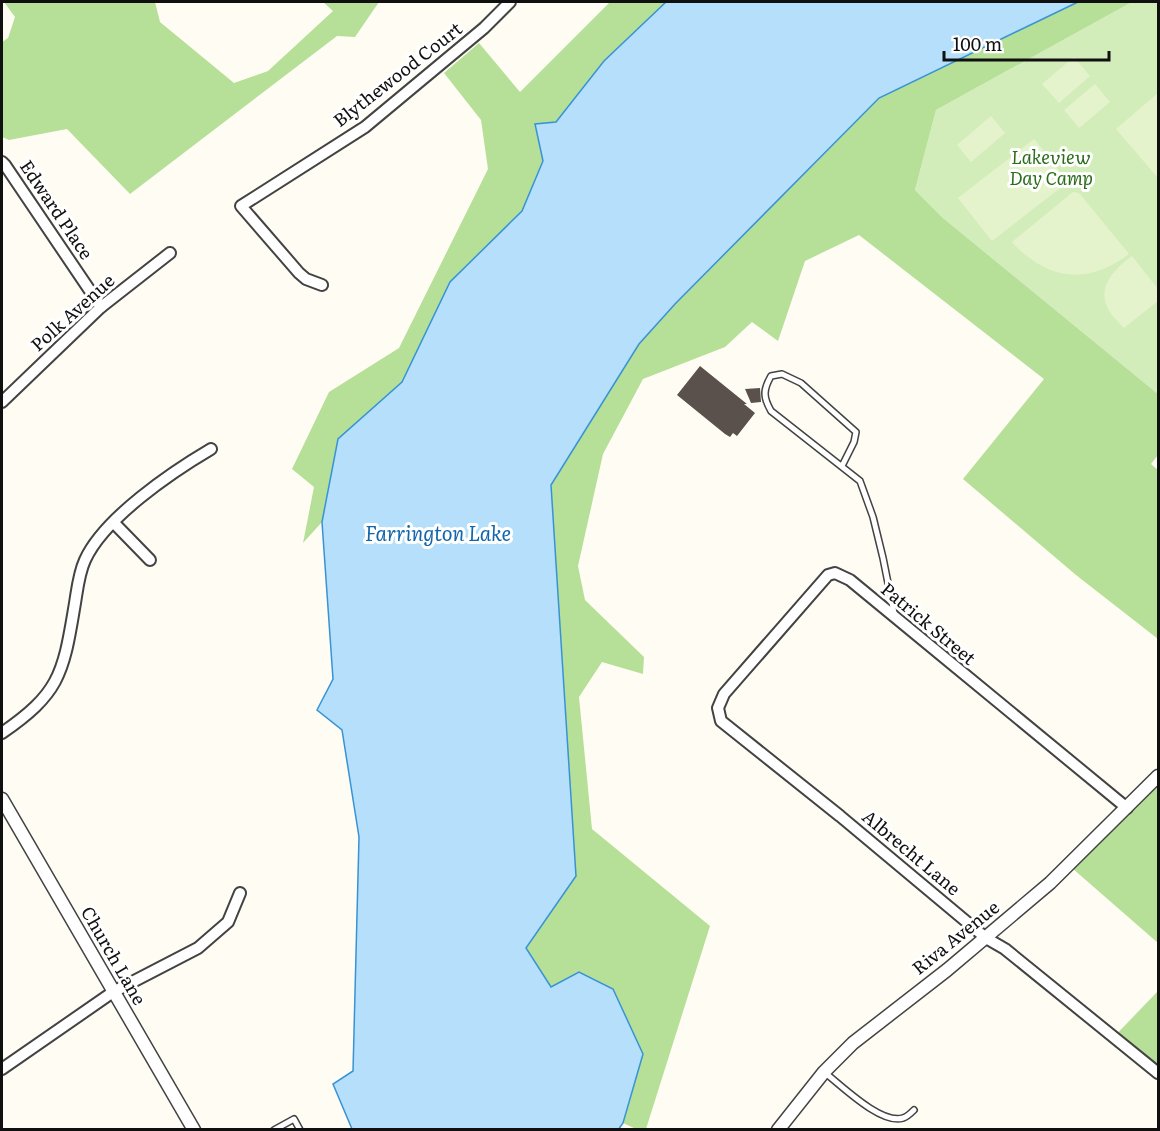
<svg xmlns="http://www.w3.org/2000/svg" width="1160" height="1131" font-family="Literata,serif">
  <rect width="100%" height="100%" fill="#fffdf3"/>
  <polygon fill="#d3edba" points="1132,2 1158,2 1158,394 943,218 915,190 936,110"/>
  <g fill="#b6df98">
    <polygon points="4,2 155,2 160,22 234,83 268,71 333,11 323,2 379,2 355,37 337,36 130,194 67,129 9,140 2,137 2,42 8,38 15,17"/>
    <polygon points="610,2 666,2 604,61 556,122 535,124 543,161 522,211 450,282 402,382 338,439 322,522 303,543 314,487 292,469 329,392 399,348 488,169 481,120 444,73 479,43 520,92"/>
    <polygon points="1078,2 1132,2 936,110 915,190 943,218 1158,394 1158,455 1151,464 1158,470 1158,639 1076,575 963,479 1044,379 859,235 805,261 778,341 752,322 725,347 643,379 603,454 578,566 585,600 644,657 643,674 602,662 579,697 592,829 710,926 646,1129 636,1129 623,1123 643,1054 551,988 526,948 576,876 551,485 639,344 675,304 880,97"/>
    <polygon points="1158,782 1158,943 1072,868"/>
    <polygon points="1158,991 1158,1080 1109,1042"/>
  </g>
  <g fill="#e5f3cc">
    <polygon points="1074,57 1090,76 1059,103 1042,84"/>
    <polygon points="1095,84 1110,102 1079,128 1064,110"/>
    <polygon points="1158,93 1158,178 1116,129"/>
    <polygon points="991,116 1005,133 971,162 957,145"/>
    <polygon points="1034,139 1068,182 992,241 958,198"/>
    <path d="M1073 192 1079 193 1129 254C1087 286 1047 280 1012 242Z"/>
    <path d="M1132 256 1158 289V301L1124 328C1093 300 1101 279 1132 256Z"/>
  </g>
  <polygon fill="#b5dffa" stroke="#3793d5" stroke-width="1.5" points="666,2 1078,2 879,98 675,304 639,344 551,485 576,876 526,948 551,987 579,972 613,989 643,1054 623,1123 618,1130 352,1129 333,1084 353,1071 359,837 342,730 317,710 333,679 322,522 338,439 402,382 450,282 522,211 543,161 535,124 556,122 604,61"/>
  <g fill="#5a514c">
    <polygon points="700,366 747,404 744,404 755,413 737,436 733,433 730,437 725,434 677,395"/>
    <polygon points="760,388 761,402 751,403 745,389"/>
  </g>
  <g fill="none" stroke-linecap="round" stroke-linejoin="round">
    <defs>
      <g id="service">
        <path d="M842 466 854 442 856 432 801 383 782 374 771 376C763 390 763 397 771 411L860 481 873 517 883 558 894 613"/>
        <path d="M824 1072C841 1085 881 1125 903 1118 907 1117 911 1113 914 1110"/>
        <polyline points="274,1130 294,1119 300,1130"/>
      </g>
      <g id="minor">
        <polyline points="2,162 5,165 101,307"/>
        <polyline points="322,285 306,279 299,273 241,206 365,127 484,28 510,2"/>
        <polyline points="2,402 101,307 170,253"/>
        <polyline points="114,523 150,560"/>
        <path d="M2 733C58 694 63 676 74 609 77 593 78 575 85 560 104 518 172 472 211 449"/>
        <polyline points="1127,808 850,580 835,573 828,575 724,694 718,708 721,721 840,816 986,938 1005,949 1158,1073"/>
        <polyline points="2,1069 113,992 198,948 228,922 240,893"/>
      </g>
      <g id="tertiary">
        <polyline points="2,799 194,1130"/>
        <polyline points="778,1130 824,1072 853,1043 947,970 1050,883 1158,776"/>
      </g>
    </defs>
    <use href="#service" stroke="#434343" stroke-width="8"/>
    <use href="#minor" stroke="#434343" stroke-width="14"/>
    <use href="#tertiary" stroke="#434343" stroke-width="15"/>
    <use href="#service" stroke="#fff" stroke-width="5"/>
    <use href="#minor" stroke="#fff" stroke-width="10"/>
    <use href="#tertiary" stroke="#fff" stroke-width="12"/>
  </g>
  <g text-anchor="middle" stroke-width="6" stroke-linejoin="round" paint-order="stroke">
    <g font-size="18" fill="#101010" stroke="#fff">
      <text transform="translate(398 75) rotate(-38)" y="6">Blythewood Court</text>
      <text transform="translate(56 210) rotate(56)" y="6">Edward Place</text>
      <text transform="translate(73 313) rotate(-42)" y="6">Polk Avenue</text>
      <text transform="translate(928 624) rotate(40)" y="6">Patrick Street</text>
      <text transform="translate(911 853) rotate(40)" y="6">Albrecht Lane</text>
      <text transform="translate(956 938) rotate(-39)" y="6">Riva Avenue</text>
      <text transform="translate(113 956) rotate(60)" y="6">Church Lane</text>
    </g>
    <g font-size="18" font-style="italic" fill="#2b6d1b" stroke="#fff">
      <text x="1051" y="164">Lakeview<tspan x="1051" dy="21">Day Camp</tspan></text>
    </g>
    <g font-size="20" font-style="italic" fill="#1065ab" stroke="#fff">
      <text x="438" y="541">Farrington Lake</text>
    </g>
  </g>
  <rect width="1160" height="1131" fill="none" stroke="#101010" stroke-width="6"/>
  <path d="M944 51v9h165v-9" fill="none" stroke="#101010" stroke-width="3"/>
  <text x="953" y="51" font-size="18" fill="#101010" stroke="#ffffff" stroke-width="4.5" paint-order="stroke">100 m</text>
</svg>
